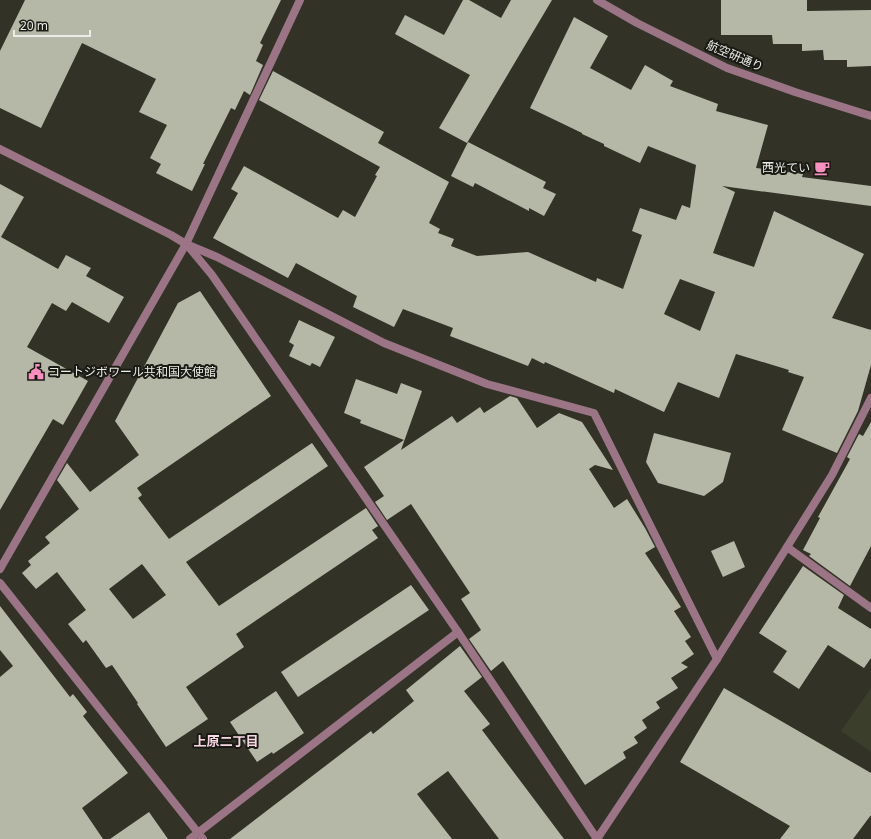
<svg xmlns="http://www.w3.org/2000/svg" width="871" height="839" font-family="'Noto Sans','Noto Sans JP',sans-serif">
  <rect width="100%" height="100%" fill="#323326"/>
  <polygon fill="#3b3e2a" points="871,688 871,752 841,731"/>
  <g fill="#b5b8a7" fill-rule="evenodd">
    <polygon points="25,0 281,0 260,43 263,45 256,61 263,65 250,95 244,91 235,110 231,108 203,164 205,164 192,191 156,173 161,164 150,158 167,125 139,112 156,79 82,43 41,128 0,108 0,51"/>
    <polygon points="463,0 469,0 501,18 511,0 552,0 467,143 439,128 470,75 395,34 405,15 444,35"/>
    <polygon points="721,0 807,0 807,11 871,10 871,66 847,67 847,60 824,60 823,50 802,51 802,44 773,44 772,35 721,35"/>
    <path d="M574 17 608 36 590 68 631 90 645 65 673 81 670 86 718 104 716 111 768 125 756 168 803 174 802 177 871 186V206L722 186 735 192 713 253 754 267 774 211 864 254 832 318 871 330V365L858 411 837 453 782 430 804 377 788 372 789 370 736 354 719 398 678 382 664 412 615 389 614 393 545 362 544 364 532 358 528 366 450 336 453 328 403 309 394 327 353 307 357 296 296 263 288 278 213 238 238 193 231 189 244 166 338 218 343 210 355 217 377 176 375 175 380 167 259 100 273 71 384 132 378 143 449 182 429 223 440 229 438 233 454 239 451 246 477 256 528 252 596 282 597 278 623 289 642 235 632 231 640 208 676 220 682 205 690 208 696 165 648 146 640 163 604 146V144L582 134V133L530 108ZM680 279 715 292 700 331 664 314Z"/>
    <polygon points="468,142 546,182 543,188 556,194 544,216 529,208 529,211 475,183 473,187 451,176"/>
    <polygon points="0,184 24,197 1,237 58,269 66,255 91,268 86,276 124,297 109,323 72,302 66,311 52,303 27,347 88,381 63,425 53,419 0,510"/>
    <path d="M200 291 271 396 137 488 142 495 138 498 169 539 312 443 328 466 186 562 219 606 366 508 378 526 372 530 378 538 236 634 244 647 186 687 208 719 166 747 137 704 138 703 112 665 106 668 86 640 83 643 68 624 86 610 57 572 36 589 22 573 31 565 28 561 50 543 45 537 79 509 57 480 67 463 90 492 139 455 115 421 178 303ZM142 564 166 595 133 619 109 589Z"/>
    <polygon points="299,320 335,337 320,367 312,363 310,366 289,356 294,345 289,342"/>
    <polygon points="356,379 397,394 401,383 422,391 401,450 452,416 457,423 480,407 484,413 510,396 517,398 537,428 559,413 582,422 613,470 595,465 589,469 614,508 627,499 645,528 655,547 645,553 681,607 674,611 691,637 685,641 694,654 681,663 688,667 671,678 678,688 656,702 660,708 642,720 647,728 634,737 638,743 623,752 626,758 585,785 503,661 491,671 469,639 481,630 461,599 470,593 411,504 387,520 375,502 384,496 364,467 404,440 360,423 361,420 344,413"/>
    <polygon points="871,422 871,546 850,586 809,556 811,554 803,550 820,518 818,517 850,459 847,457 859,434 863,436"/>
    <polygon points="654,433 731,453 723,482 704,496 658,483 646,462"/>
    <polygon points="734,541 745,567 723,577 711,551"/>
    <polygon points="803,566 844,595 838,608 871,629 871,658 864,668 828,645 799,689 773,672 787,651 759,633"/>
    <polygon points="411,585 429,610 298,697 281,672"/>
    <polygon points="0,606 70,697 73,694 87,712 83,716 128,773 82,808 103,839 0,839 0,677 13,666 0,650"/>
    <polygon points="460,646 482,677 464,691 490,724 482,730 564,839 499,839 448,771 417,794 452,839 230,839 371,731 373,734 414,701 406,690"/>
    <polygon points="724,688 871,773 871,815 853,839 780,839 790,826 680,762"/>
    <polygon points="276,691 304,733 273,754 272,752 257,762 230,722"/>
    <polygon points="149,812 168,839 110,839"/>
  </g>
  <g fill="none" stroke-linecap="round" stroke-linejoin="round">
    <g stroke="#9b7585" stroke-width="8">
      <polyline points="0,149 171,235 186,244 217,257 384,343 487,384 594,413 717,659"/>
      <polyline points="188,246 212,275 458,632 597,839"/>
      <polyline points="787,547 871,608"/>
      <polyline points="0,569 186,244 300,0"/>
      <polyline points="0,583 203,839"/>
      <polyline points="190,839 458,632"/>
      <polyline points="597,839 717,659 832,475 871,398"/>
    </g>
    <polyline stroke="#9b7585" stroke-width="8" points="597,0 637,23 727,68 795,92 871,116"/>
  </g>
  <defs>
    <symbol id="cafe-bare" viewBox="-9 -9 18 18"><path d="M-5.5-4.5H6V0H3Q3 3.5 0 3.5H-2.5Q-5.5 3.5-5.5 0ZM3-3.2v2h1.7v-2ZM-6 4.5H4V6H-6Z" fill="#fd8ec0" stroke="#1a1a14" stroke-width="2.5" paint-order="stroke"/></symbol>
    <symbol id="civic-bare" viewBox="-9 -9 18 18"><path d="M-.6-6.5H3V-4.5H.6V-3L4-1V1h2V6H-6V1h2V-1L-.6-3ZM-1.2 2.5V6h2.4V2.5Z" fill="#fd8ec0" stroke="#1a1a14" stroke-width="2.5" paint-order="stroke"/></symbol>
  </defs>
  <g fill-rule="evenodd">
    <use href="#cafe-bare" x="811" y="157" width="22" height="22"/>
    <use href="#civic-bare" x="25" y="361" width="22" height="22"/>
  </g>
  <g text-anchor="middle" stroke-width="4" stroke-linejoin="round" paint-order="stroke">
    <g font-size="12" fill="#ebece4" stroke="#1a1a14">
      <text transform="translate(735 56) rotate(23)" y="4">航空研通り</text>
    </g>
    <g font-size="12" fill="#ebece4" stroke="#1a1a14" text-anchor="end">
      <text x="810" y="172">西光てい</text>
      <text x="48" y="376" text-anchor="start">コートジボワール共和国大使館</text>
    </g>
    <g font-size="13" font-weight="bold" fill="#f8d7e4" stroke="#1a1a14">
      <text x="226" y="746">上原二丁目</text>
    </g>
  </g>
  <path d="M14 30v6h76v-6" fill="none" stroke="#ebece4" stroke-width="2"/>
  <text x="20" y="30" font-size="12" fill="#ebece4" stroke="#1a1a14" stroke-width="3" paint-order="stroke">20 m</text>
</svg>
